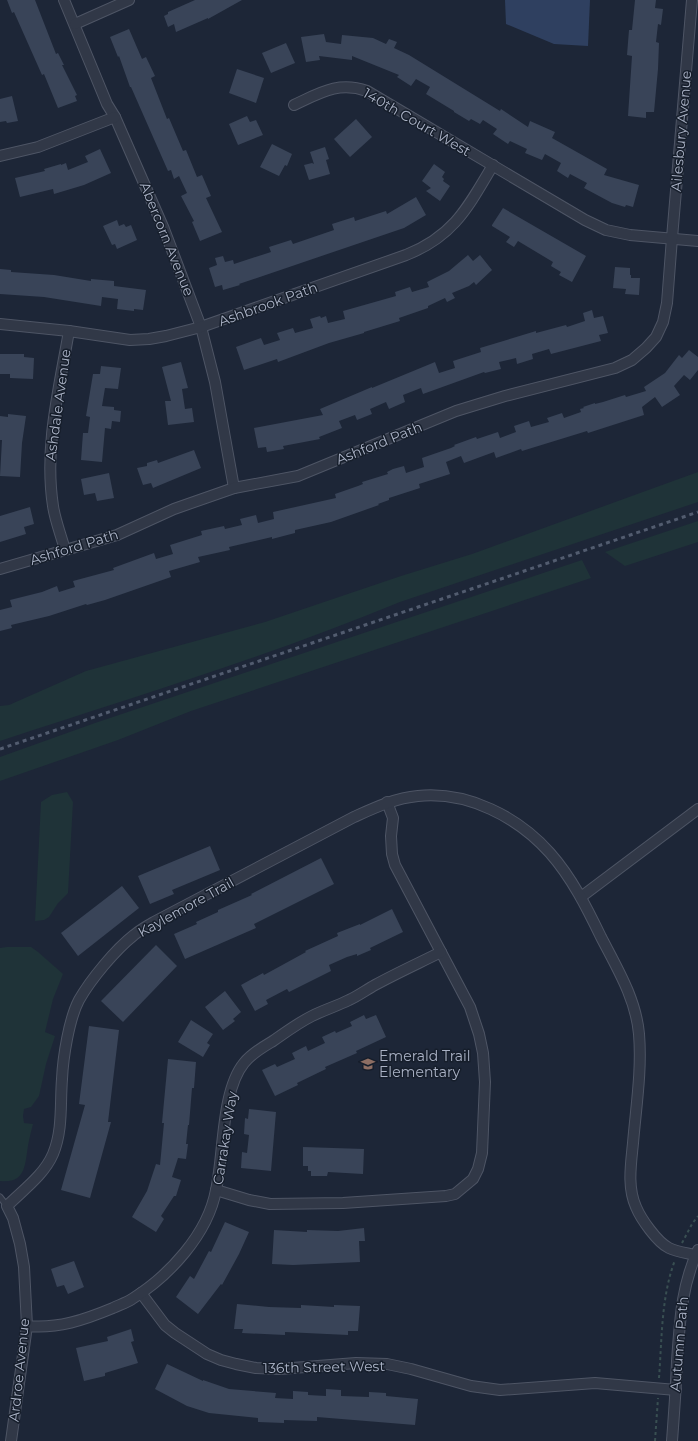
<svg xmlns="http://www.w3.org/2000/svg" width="698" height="1441" font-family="Montserrat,sans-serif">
  <rect width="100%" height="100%" fill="#1d2637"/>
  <g fill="#1f3338">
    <path d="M698 472V502L400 602C270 656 133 697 0 741V706L9 705 86 671 265 622 401 576 472 554Z"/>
    <polygon points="698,521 698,542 625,566 605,552"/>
    <polygon points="582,560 591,578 191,711 118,740 0,781 0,757 95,723"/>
    <polygon points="67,792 73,802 68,893 58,903 49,917 44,920 35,921 41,802 52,795"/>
    <path d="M7 947H31L38 952 63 974 53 999 45 1032 55 1036 46 1064 39 1096 31 1107 24 1109 23 1116 24 1123 33 1124C31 1132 29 1139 28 1146 25 1164 26 1184 0 1181V948Z"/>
  </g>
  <polygon fill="#2f4060" points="505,0 590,0 588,46 554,44 506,24"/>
  <g fill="#394458">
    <polygon points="7,0 35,0 56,54 58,53 64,65 62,65 77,95 75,96 77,101 58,108 44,74 42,75 14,12 12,13"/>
    <polygon points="195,0 242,0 208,19 208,18 176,32 174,24 168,27 164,16 168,14 168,12"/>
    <polygon points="635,0 656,0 655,8 663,9 661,25 658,24 656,42 659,43 658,69 654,112 646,112 646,118 628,116 632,56 627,55 629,30 632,30"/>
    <polygon points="129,29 142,59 146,57 155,76 151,78 167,119 169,118 183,151 186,150 197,177 202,175 211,196 206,198 222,232 200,241 192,222 194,221 181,196 187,193 179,176 174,179 171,170 168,171 131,87 130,87 119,56 118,57 110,37"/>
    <polygon points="324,34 326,42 341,44 342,35 373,38 386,44 389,39 397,42 394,48 409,55 500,111 501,109 528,127 530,121 555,132 552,138 607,169 604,175 639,185 633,207 626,205 625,207 612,203 584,188 587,183 570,174 568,178 557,171 561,163 545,154 542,160 525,153 527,149 510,141 508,144 493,134 497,129 483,120 480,124 471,119 469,121 454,112 454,111 426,94 430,87 416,79 411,86 397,77 399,75 352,56 352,60 319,56 320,60 306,62 301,37"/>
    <polygon points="286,43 295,63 271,73 262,53"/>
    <polygon points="237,69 264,78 256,103 229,93"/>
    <polygon points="12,96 18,121 7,123 6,121 0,122 0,99"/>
    <polygon points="247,116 250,122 256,120 263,135 238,145 229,124"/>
    <polygon points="356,119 372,137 350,157 334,139"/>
    <polygon points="272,144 292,154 287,166 285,165 279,176 260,167"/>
    <polygon points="325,147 329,159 326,160 330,174 309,180 304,165 312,163 314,164 310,152"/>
    <polygon points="100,149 111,173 84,185 54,194 53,189 20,197 15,178 45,171 44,169 61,164 61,165 66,163 68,170 88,162 85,156"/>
    <polygon points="434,164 445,172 442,177 444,179 443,181 450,186 440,201 426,191 431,188 422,181"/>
    <polygon points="416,197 426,215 404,228 239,284 240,285 223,290 222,285 215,287 209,268 217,265 215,258 223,256 225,262 233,260 234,264 271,252 269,247 291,240 293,244 334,230 332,224 354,217 355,221 386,211 387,214"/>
    <polygon points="503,208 586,256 572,282 559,275 561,272 551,266 553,262 518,241 514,247 506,242 510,237 492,226 492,225"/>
    <polygon points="117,220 119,226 124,224 126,227 131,225 137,240 117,249 115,244 112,245 103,226"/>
    <polygon points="468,255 473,261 480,255 492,270 476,285 474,282 469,286 452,293 455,298 447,302 445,298 428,306 428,308 399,318 400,321 364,332 364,333 329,343 278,362 277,359 244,370 236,347 261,338 264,345 280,340 277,333 293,328 295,333 313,328 310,319 320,316 321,318 326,316 328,323 345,319 343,311 396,296 395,292 410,287 412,292 429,287 427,282 449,271"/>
    <polygon points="615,267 630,268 630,275 631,275 631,278 640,278 639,295 625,294 626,289 613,288"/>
    <polygon points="0,269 11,270 11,272 54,275 91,281 91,279 114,281 114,286 146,290 143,310 134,309 134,311 117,309 118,299 102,297 101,306 44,297 0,294"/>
    <polygon points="592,310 594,318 603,316 608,333 599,335 601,341 551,354 549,349 532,354 533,359 517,364 516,358 499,362 501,369 485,373 484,372 423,394 421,388 403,395 405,402 389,409 386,402 370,409 372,414 357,420 355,415 339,421 342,428 319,437 320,439 283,446 284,449 267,452 266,447 258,448 254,428 323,415 320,409 372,387 372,388 435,362 439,373 455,368 453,361 481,352 480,348 536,331 536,333 566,325 567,327 585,321 583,313"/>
    <polygon points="689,350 698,357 698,370 690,380 684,375 674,386 680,395 662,407 655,397 642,407 644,415 588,433 587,431 522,451 521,449 496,458 494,452 464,463 461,456 446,462 450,474 419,484 420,488 389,498 389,500 378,504 379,505 331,522 295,530 295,533 272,539 272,537 229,547 230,550 198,557 200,562 169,571 171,577 105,600 87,605 86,604 49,616 11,625 12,628 0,631 0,610 12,607 10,600 42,592 57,586 59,592 75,587 73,581 114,570 113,568 154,553 156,559 173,554 170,545 202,535 201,531 224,526 225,529 242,525 240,519 256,515 258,523 274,519 273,512 336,498 335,494 358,486 363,484 362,482 388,474 387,472 393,469 404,466 406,473 424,467 422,458 451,448 455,446 454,445 476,437 477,439 498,432 500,438 516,432 514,426 529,421 531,427 549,422 547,418 562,413 564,418 581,412 580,409 584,408 583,407 595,403 595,404 603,402 625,395 626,397 646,391 644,387 665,373 679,355 682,358"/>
    <polygon points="0,354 24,354 24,357 34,358 33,379 10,378 10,374 0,374"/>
    <polygon points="181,362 188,388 182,389 185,409 192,408 194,422 168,425 165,401 171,401 162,367"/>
    <polygon points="101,366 121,368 118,389 105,388 102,406 114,407 114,410 121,411 120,422 112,421 111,429 105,428 102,462 81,460 83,433 88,433 90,417 86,416 93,374 100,374"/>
    <polygon points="8,414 26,416 22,443 20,477 0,476 2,440 0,440 0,416 8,417"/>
    <polygon points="194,450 201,468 153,488 151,483 143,485 137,468 147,466 147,463 157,460 158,463"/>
    <polygon points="109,473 114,498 97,501 95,493 84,495 81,479"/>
    <polygon points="30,507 34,524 24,527 26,534 0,542 0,516"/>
    <polygon points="210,846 220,870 172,890 174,894 150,904 138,876"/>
    <polygon points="321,858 334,884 254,924 256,928 185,959 174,934 197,924 196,922 218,912 218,910 252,895 251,894"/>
    <polygon points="122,886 139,908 78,956 61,933"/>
    <polygon points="392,909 403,932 370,948 371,950 357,956 357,954 347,957 329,965 331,971 289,992 287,989 266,1000 268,1004 255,1011 241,985 263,973 264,975 306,952 305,951 338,936 337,933 360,924 360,925"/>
    <polygon points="156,945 177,966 123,1022 101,1001"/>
    <polygon points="225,991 241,1012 233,1019 235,1021 223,1030 205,1007"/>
    <polygon points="364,1015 366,1019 376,1015 386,1037 356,1051 357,1053 325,1067 326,1069 297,1083 298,1085 275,1096 262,1070 275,1064 277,1067 295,1059 292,1053 306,1046 308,1051 325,1043 322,1037 335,1031 336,1033 352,1026 350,1022"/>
    <polygon points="191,1020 213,1034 207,1043 210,1045 203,1057 178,1042"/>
    <polygon points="89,1026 119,1030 108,1122 111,1122 90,1198 61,1190 85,1105 79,1104"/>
    <polygon points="168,1059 196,1062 194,1088 192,1088 189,1125 188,1125 186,1144 188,1144 186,1159 178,1158 172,1177 181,1180 176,1196 174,1196 161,1216 164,1219 156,1232 132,1217 147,1191 156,1164 160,1165 164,1123 162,1123"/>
    <polygon points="249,1109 276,1112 271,1171 241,1168 242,1152 247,1153 249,1135 244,1134 245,1118 248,1119"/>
    <polygon points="303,1147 364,1149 363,1174 328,1172 327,1176 311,1176 311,1171 308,1171 308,1166 303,1166"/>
    <polygon points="225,1222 249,1232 239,1254 222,1285 221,1284 198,1314 176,1297 190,1276 194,1279 209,1251 211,1252"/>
    <polygon points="364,1228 365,1241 359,1241 360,1262 293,1265 272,1264 274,1230 307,1232 307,1230 338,1231"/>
    <polygon points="74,1261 84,1287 68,1294 64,1285 57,1287 51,1269"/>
    <polygon points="237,1304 269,1307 301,1308 301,1305 334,1307 334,1305 360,1306 358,1331 348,1331 348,1335 285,1332 285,1335 242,1333 243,1329 234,1329"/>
    <polygon points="131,1329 134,1341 131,1342 138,1363 105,1373 105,1376 84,1381 76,1348 108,1341 107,1337"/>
    <polygon points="167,1364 203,1381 203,1380 229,1389 276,1393 275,1398 293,1399 293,1391 308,1392 308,1395 326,1396 326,1389 341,1390 341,1396 369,1397 369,1392 386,1393 386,1396 418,1399 415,1425 317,1417 317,1421 284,1420 284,1423 258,1422 258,1418 209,1413 187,1406 155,1389"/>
  </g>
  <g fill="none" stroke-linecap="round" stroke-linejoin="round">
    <defs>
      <polyline id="lane" points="0,1197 7,1206"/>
      <g id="street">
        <polyline points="64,0 107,104 115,117 164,229 201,327 215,382 234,488"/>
        <polyline points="75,24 129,0"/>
        <path d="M294 105C320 93 338 81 367 91L585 220 606 230 630 235 698 241"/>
        <polyline points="0,156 38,147 115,117"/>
        <path d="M0 324 69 331 130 340 149 339 166 336 201 327 406 255C454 236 468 207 493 165"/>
        <path d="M65 550C61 535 55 520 53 506 44 447 59 389 69 331"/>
        <polyline points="0,569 117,535 174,509 234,488 298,476 456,411 505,396 615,368 632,360 646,348 656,337 663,322 667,303 672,238 692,0"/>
        <polyline points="581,897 698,809"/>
        <polyline points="216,1190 249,1200 270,1204 343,1203 446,1196 455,1194 473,1179 478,1169 482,1153 485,1082 483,1053 479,1034 470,1007 395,865 392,854 391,836 393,818 387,802"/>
        <polyline points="141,1293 165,1325 175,1333 207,1354 221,1360 236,1364 256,1368 280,1369 356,1363 387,1364 411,1369 471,1386 500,1390 595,1383 676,1390"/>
        <path d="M27 1326C58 1329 84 1320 113 1308 119 1305 126 1303 132 1299 169 1276 208 1234 216 1190 224 1155 221 1091 244 1063 252 1053 263 1047 273 1041 286 1032 298 1023 312 1016 324 1010 337 1006 349 1000 358 996 366 990 375 985 397 973 419 963 441 952"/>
        <path d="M11 1441 27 1326 24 1267 20 1244 13 1218 7 1206C23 1190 44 1175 53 1154 63 1130 60 1104 62 1079 63 1057 69 1019 79 1000 91 979 115 950 134 935 140 930 147 926 154 922L354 817C374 808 395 798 418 796 468 791 518 817 550 853 572 878 587 908 601 937 617 968 636 999 639 1034 642 1070 636 1107 633 1143 631 1164 627 1187 636 1207 641 1219 657 1242 669 1248 677 1252 687 1253 695 1255"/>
        <path d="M672 1441C674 1414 676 1388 677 1361 680 1321 681 1287 698 1250"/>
      </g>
    </defs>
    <use href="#lane" stroke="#4e5565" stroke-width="7"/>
    <use href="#street" stroke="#4e5565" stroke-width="12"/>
    <g stroke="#394f52" stroke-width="2" stroke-dasharray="3 3" stroke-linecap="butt">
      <polyline points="682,1243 692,1224 698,1216"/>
      <path d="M659 1378C662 1339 661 1297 675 1260"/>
      <polyline points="655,1441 658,1398"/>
    </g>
    <use href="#lane" stroke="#313847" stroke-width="5"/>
    <use href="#street" stroke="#313847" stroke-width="10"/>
    <polyline stroke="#525c6f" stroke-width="3" stroke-dasharray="4 4" stroke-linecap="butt" points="0,749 698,512"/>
  </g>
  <defs>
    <symbol id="school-bare" viewBox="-9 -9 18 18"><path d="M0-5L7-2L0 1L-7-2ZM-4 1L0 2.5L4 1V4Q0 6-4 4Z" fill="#8d6e63" stroke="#161e2b" stroke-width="2.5" paint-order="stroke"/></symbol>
  </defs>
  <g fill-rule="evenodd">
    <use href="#school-bare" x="358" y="1054" width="20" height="20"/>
  </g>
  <g text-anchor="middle" stroke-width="3" stroke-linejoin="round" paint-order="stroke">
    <g font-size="14" fill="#aab2c5" stroke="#161e2b">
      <text transform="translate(417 122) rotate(30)" y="5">140th Court West</text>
      <text transform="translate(681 131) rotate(-85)" y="5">Ailesbury Avenue</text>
      <text transform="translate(167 239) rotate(68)" y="5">Abercorn Avenue</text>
      <text transform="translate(268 304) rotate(-20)" y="5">Ashbrook Path</text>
      <text transform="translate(58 405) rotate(-82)" y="5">Ashdale Avenue</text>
      <text transform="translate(379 443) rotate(-22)" y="5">Ashford Path</text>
      <text transform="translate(74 547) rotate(-17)" y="5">Ashford Path</text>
      <text transform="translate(186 907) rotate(-29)" y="5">Kaylemore Trail</text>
      <text transform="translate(225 1138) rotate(-81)" y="5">Carrakay Way</text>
      <text transform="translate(679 1344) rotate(-85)" y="5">Autumn Path</text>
      <text transform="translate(324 1367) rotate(-1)" y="5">136th Street West</text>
      <text transform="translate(19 1370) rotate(-84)" y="5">Ardroe Avenue</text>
    </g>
    <g font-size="14" fill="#aab2c5" stroke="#161e2b" text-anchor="start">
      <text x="379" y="1061">Emerald Trail<tspan x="379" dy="16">Elementary</tspan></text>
    </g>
  </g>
</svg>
